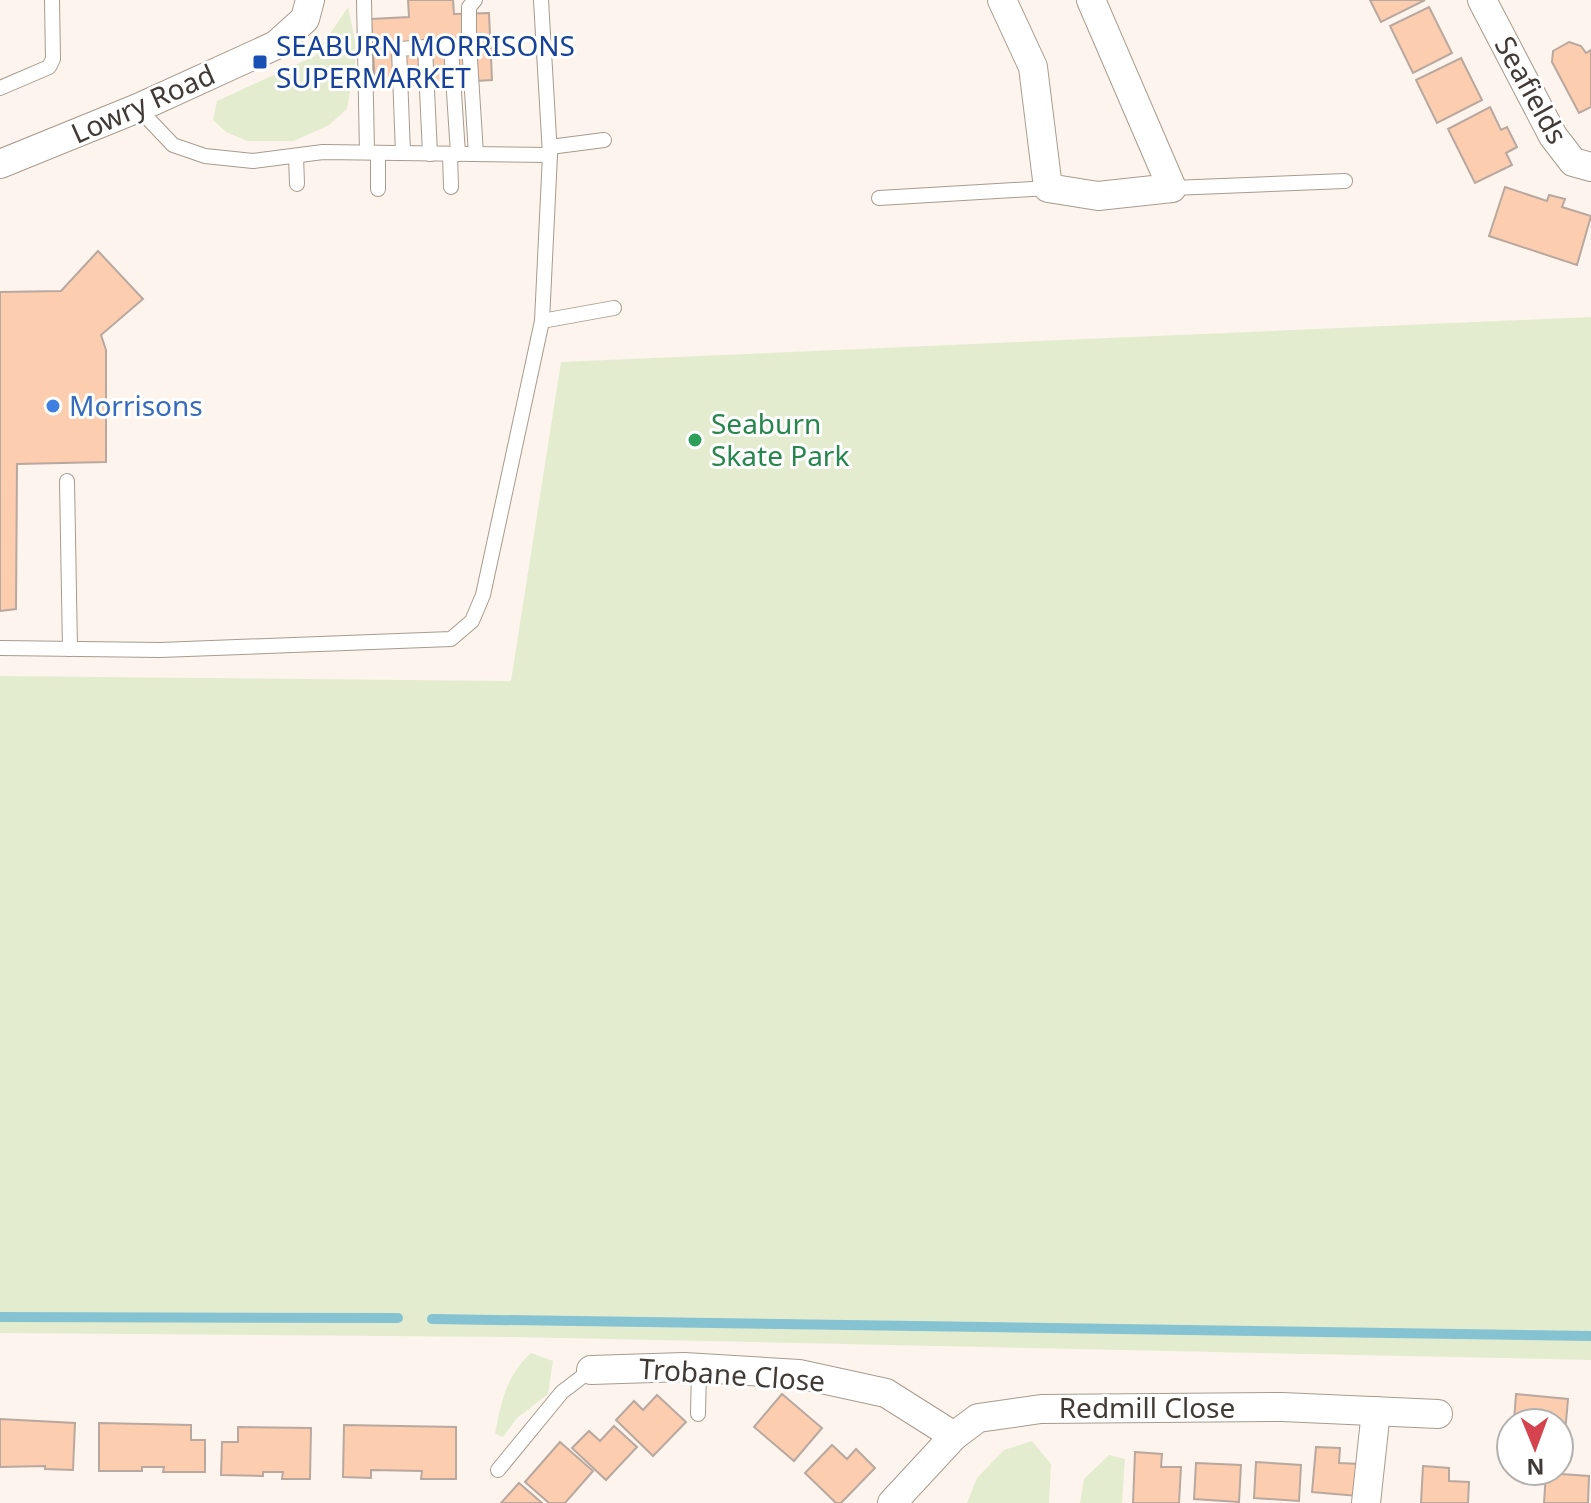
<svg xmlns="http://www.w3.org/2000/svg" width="1591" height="1503" font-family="'Noto Sans',sans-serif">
  <rect width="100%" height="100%" fill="#fdf5ed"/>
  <g fill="#e3eccf">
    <polygon points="348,7 357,50 347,109 329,125 294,141 247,141 226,132 213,120 217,101 315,56"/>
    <polygon points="1591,317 1591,1360 513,1337 0,1333 0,676 511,681 561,362"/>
    <path d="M531 1353 553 1361 548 1394 517 1418 503 1437 495 1434C501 1402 506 1376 531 1353Z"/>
    <polygon points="1032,1441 1051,1464 1049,1503 967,1503 977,1478 1004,1450"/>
    <polygon points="1109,1455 1125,1459 1122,1503 1080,1503 1084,1479"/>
  </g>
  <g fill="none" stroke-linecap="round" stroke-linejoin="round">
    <g stroke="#86c3d2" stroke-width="10">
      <polyline points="0,1317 398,1318"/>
      <polyline points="432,1319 1591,1336"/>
    </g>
  </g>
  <g fill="#fdcdb0" stroke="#b8a89f" stroke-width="2">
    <polygon points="408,0 453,0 454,14 489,13 492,80 375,87 371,19 409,17"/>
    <polygon points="1370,0 1425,0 1381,22"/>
    <polygon points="1429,7 1452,53 1413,73 1390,26"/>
    <polygon points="1569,42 1581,46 1586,53 1591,50 1591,107 1579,113 1552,62 1553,51"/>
    <polygon points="1461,58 1482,100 1437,123 1416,80"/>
    <polygon points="1490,107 1501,130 1507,127 1517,147 1506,153 1512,165 1475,183 1448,129"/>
    <polygon points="1505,187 1547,201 1549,195 1565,199 1562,207 1591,216 1577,265 1489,236"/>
    <polygon points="98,251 143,299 101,335 106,350 106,462 17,464 16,609 0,611 0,292 61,291"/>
    <polygon points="782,1394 822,1428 794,1461 754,1427"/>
    <polygon points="1516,1394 1568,1399 1564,1445 1559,1445 1559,1423 1514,1421"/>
    <polygon points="657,1395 686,1422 653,1456 616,1420 634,1401 643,1410"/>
    <polygon points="0,1419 75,1423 73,1470 45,1469 45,1466 0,1467"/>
    <polygon points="99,1423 191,1425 191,1440 205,1440 205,1472 163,1472 164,1467 142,1467 142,1471 99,1471"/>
    <polygon points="344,1425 456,1427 456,1479 421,1479 422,1471 371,1470 371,1478 343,1477"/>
    <polygon points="614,1426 637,1447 606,1480 572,1448 589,1431 600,1441"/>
    <polygon points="238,1427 311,1428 310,1479 282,1479 283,1472 263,1472 263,1476 221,1475 222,1442 238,1442"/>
    <polygon points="560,1442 593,1471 565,1503 549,1503 525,1482"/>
    <polygon points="832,1445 847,1459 856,1449 875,1468 841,1503 836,1503 805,1473"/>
    <polygon points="1316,1447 1340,1448 1339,1463 1360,1464 1358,1496 1312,1492"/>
    <polygon points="1135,1452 1162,1454 1161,1467 1181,1467 1179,1503 1133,1503"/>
    <polygon points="1256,1462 1301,1465 1299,1501 1254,1498"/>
    <polygon points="1196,1463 1241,1465 1239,1502 1194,1499"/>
    <polygon points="1423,1466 1449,1468 1449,1481 1469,1482 1468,1503 1421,1503"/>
    <polygon points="1546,1473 1589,1476 1588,1503 1544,1503"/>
    <polygon points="519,1483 542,1503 501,1503"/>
  </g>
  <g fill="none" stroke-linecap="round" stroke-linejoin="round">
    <defs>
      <g id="service">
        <polyline points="364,0 367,152"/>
        <polyline points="469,44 476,154"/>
        <polyline points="451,46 458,154"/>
        <polyline points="425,47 430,154"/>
        <polyline points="0,88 49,67 53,59 52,0"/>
        <polyline points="138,108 173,145 205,156 253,161 323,152 550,155 541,0"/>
        <polyline points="550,147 604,140"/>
        <polyline points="403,153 399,49 469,44 469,7 475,0"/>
        <polyline points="450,154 451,187"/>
        <polyline points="296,156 297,184"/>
        <polyline points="1172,188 1345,181"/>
        <polyline points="378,189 378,153"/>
        <polyline points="879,198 1048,188"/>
        <polyline points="542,321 614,308"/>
        <polyline points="67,481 70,649"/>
        <polyline points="0,648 160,650 451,639 472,621 483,595 542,321 550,155"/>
        <polyline points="698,1414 699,1368"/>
        <polyline points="498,1470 562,1392 591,1370"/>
      </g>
      <g id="minor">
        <polyline points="1002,0 1033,67 1048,188 1098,196 1172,188 1091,0"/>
        <polyline points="1482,0 1553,136 1573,162 1591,167"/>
        <polyline points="0,164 138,108 276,45 305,19 310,0"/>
        <polyline points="591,1370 684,1367 799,1374 886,1393 954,1436"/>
        <polyline points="892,1503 954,1436 978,1418 1041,1409 1282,1407 1438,1414"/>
        <polyline points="1366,1503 1376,1411"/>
      </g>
    </defs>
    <use href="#service" stroke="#a79b8e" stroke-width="16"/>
    <use href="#minor" stroke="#a79b8e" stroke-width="30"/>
    <use href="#service" stroke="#fff" stroke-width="14"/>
    <use href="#minor" stroke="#fff" stroke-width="28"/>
  </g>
  <rect fill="#1a4fb4" stroke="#fff" stroke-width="3" x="252" y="54" width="16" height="16" rx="4"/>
  <circle fill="#3f7fe0" stroke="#fff" stroke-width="3" cx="53" cy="406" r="8"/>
  <circle fill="#2e9e5b" stroke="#fff" stroke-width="3" cx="695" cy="440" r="8"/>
  <g text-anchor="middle" stroke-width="6" stroke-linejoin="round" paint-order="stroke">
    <g font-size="28" fill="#164399" stroke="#fff" text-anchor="start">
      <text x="276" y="56">SEABURN MORRISONS<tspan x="276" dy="32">SUPERMARKET</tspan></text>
    </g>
    <g font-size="28" fill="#403b36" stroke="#fff">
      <text transform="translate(1531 90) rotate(61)" y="10">Seafields</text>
      <text transform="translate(143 104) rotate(-24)" y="10">Lowry Road</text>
      <text transform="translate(732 1375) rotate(4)" y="10">Trobane Close</text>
      <text x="1147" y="1418">Redmill Close</text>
    </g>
    <g font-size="28" fill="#366cbe" stroke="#fff" text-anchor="start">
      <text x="69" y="416">Morrisons</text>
    </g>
    <g font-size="28" fill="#27864d" stroke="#fff" text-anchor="start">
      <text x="711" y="434">Seaburn<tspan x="711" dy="32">Skate Park</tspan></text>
    </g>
  </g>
  <g transform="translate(1535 1447) rotate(179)"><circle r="38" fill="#ffffff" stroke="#b3b1af" stroke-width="2"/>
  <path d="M0-6L14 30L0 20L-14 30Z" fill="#d4434e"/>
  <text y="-12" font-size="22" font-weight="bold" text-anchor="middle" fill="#403b36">N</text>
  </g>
</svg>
